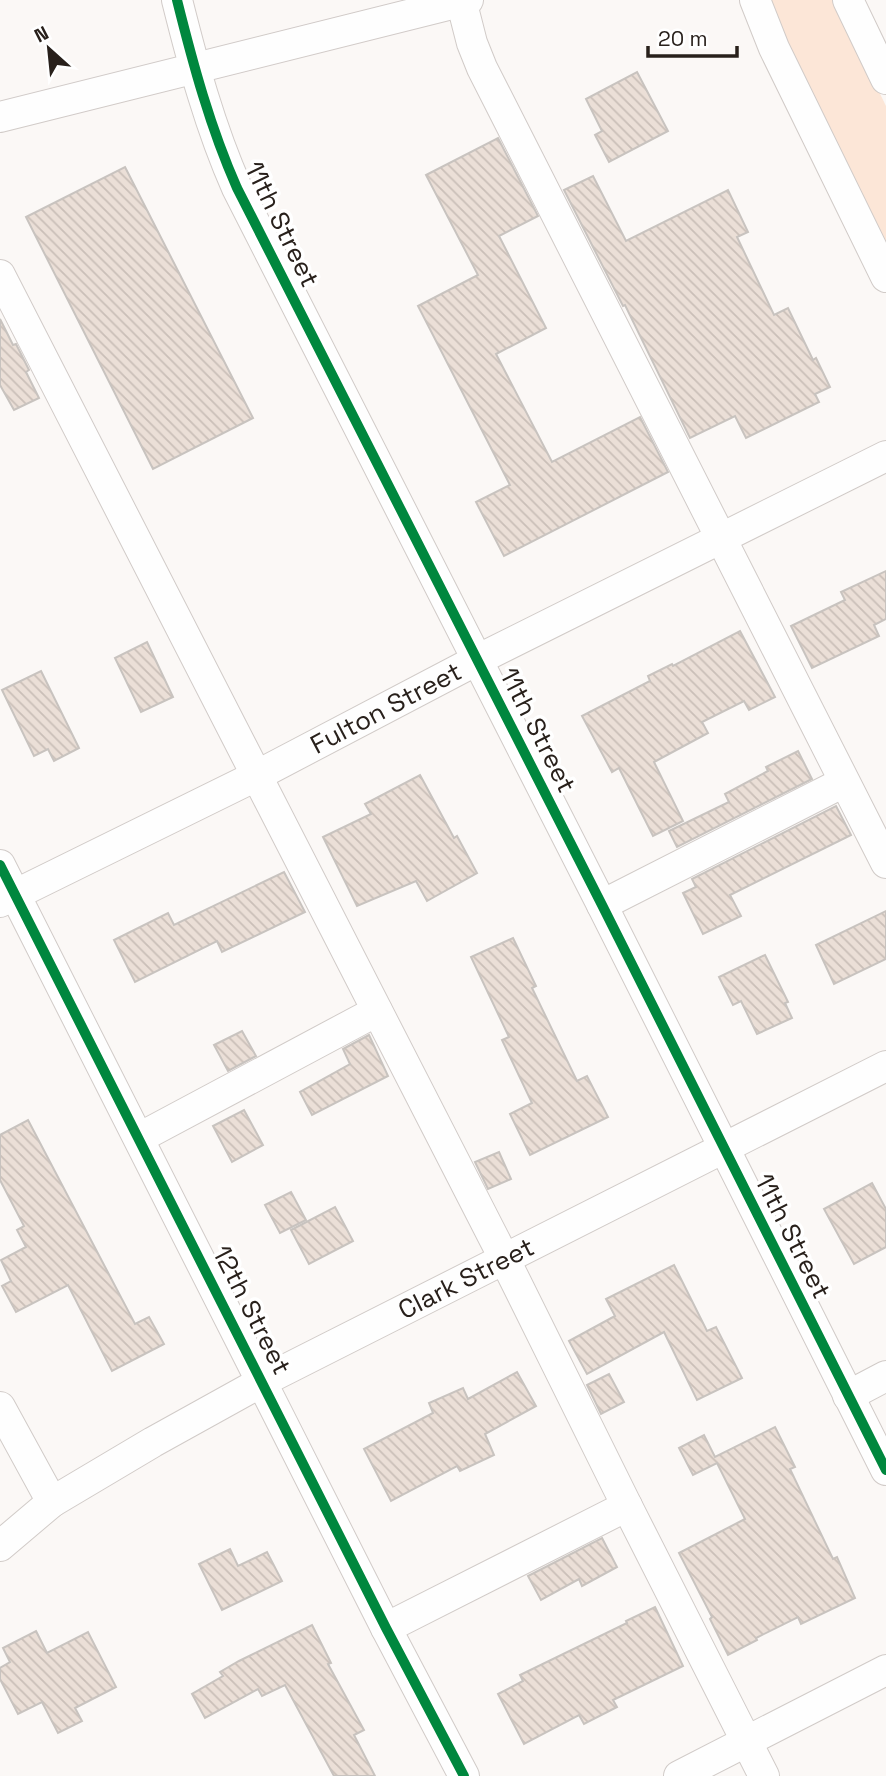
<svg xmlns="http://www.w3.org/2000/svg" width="886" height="1776" font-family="'Space Grotesk',sans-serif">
  <defs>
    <pattern id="building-back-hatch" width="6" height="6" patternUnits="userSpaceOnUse" patternTransform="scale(1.75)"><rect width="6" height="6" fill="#ebdfd7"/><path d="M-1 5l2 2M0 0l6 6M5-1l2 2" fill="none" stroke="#cabfb8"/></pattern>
  </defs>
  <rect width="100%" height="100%" fill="#fbf8f6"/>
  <polygon fill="#fce6d7" points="770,0 834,0 886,106 886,242 782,33"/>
  <g fill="url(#building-back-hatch)" stroke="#c8c3bf" stroke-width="2">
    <polygon points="637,72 668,131 609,162 595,135 602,131 586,99"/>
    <polygon points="498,138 538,216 499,236 546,328 496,354 552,462 640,417 668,472 504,556 476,502 510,485 418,306 478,275 426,175"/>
    <polygon points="125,167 253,418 153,469 26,217"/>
    <polygon points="593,176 626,241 728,190 748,232 737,237 774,315 788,308 813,360 816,358 830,387 815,394 819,402 746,438 735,416 690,438 625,305 623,306 564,190"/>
    <polygon points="0,319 13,345 16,344 29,370 26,372 39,398 14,410 0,385"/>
    <polygon points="886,571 886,619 874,625 879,636 812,668 791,626 845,600 841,592"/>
    <polygon points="740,631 775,697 749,710 744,701 702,722 708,733 654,762 683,821 653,836 619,768 612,772 582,716 650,681 648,676 672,664 673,666"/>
    <polygon points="147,642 173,697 141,712 115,658"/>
    <polygon points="41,671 79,748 54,761 48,749 34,756 2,690"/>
    <polygon points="798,751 812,779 677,847 669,831 729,802 725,794 768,771 766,767"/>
    <polygon points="420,775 454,838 457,836 477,873 427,901 416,881 357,906 323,837 371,814 365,804"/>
    <polygon points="836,806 851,835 730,895 741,916 703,934 683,893 696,887 692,879"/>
    <polygon points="284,872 305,912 222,952 217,941 135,982 114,940 168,913 174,925"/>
    <polygon points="886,911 886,959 834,984 816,945"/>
    <polygon points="513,938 536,986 532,988 577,1081 587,1076 608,1117 530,1155 510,1114 532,1103 502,1040 509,1037 471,957"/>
    <polygon points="765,955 788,1002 785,1003 792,1018 757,1034 741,1001 733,1005 719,977"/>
    <polygon points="242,1031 256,1056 228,1071 214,1045"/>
    <polygon points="369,1035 388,1076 312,1115 300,1092 350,1064 343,1049"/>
    <polygon points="244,1110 263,1145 232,1162 213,1126"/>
    <polygon points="28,1120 135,1324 149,1317 164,1344 112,1371 68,1285 16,1312 2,1286 11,1281 1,1260 26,1247 17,1230 24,1226 0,1180 0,1135"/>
    <polygon points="499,1152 511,1179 488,1189 475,1162"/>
    <polygon points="872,1183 886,1209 886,1247 854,1264 824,1209"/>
    <polygon points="291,1192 306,1220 280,1233 265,1205"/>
    <polygon points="335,1207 353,1241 309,1264 291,1230"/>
    <polygon points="674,1265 707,1331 716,1327 742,1378 697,1400 664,1332 587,1374 569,1341 615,1316 606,1299"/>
    <polygon points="517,1372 536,1406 485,1434 494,1455 460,1471 457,1466 391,1501 364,1449 433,1413 429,1403 463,1388 468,1399"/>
    <polygon points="609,1374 624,1402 601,1414 587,1385"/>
    <polygon points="775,1427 795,1467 790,1469 833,1559 837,1557 855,1598 801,1624 798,1617 756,1638 757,1640 728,1655 710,1619 712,1617 679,1553 745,1519 717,1463 693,1475 679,1448 704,1435 715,1457"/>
    <polygon points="602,1538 617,1567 582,1586 579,1579 541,1600 528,1576"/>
    <polygon points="230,1549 238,1566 267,1552 282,1581 222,1610 199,1564"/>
    <polygon points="655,1607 683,1666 613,1700 617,1707 584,1724 579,1715 524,1744 498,1694 523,1681 520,1675 627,1623 626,1621"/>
    <polygon points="312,1625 331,1663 328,1664 364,1730 354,1735 375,1776 334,1776 285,1685 262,1696 258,1689 205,1718 192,1694 223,1676 220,1672 239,1661"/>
    <polygon points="36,1631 47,1653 88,1632 116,1687 75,1708 82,1721 58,1733 42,1702 18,1714 0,1679 0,1668 10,1662 3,1648"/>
  </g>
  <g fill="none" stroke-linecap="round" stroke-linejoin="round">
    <defs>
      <g id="minor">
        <path d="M177 0C193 64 210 127 237 188L602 905 886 1470"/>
        <polyline points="461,0 472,43 482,68 886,863"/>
        <polyline points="755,0 774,48 886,277"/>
        <polyline points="848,0 886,79"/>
        <polyline points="0,117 468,0"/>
        <polyline points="0,275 505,1260 627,1506 764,1776"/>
        <polyline points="0,865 386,1628 464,1776"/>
        <path id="s1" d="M0 902 256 776 477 660 886 456"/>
        <polyline points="602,905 844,782"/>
        <polyline points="139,1138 377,1011"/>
        <polyline points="848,1396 886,1376"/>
        <polyline points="0,1407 52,1502"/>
        <path id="s2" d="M0 1546 52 1502 153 1442 263 1381 886 1066"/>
        <polyline points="386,1628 627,1506"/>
        <polyline points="679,1776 886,1670"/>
      </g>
    </defs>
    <use href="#minor" stroke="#d1cbc8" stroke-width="32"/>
    <use href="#minor" stroke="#fefefe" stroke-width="30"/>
    <defs>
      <g id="cycleway">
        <path d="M177 0C193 64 210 127 237 188L602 905 886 1470"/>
        <polyline points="0,865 386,1628 464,1776"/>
      </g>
    </defs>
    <use href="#cycleway" stroke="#fff" stroke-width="15"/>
    <use href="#cycleway" stroke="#00873e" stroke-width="10"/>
  </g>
  <g text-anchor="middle" stroke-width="7" stroke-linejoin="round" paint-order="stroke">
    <g font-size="26" fill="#28201b" stroke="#fff">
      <text transform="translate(282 224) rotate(64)" y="9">11th Street</text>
      <text dy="9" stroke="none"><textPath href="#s1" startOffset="432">Fulton Street</textPath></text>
      <text transform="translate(538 730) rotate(63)" y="9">11th Street</text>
      <text transform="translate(793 1236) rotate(63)" y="9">11th Street</text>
      <text dy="9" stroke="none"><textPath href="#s2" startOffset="539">Clark Street</textPath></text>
      <text transform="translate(252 1310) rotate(63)" y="9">12th Street</text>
    </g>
  </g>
  <g transform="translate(49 49) rotate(333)" stroke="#ffffff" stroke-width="5" paint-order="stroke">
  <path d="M0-5L12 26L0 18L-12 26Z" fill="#28201b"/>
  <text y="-10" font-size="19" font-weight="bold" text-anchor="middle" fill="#28201b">N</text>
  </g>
  <path d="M648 46v10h89v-10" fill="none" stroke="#28201b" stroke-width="3.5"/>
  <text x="658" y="46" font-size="21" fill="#28201b" stroke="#ffffff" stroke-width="5" paint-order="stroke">20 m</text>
</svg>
